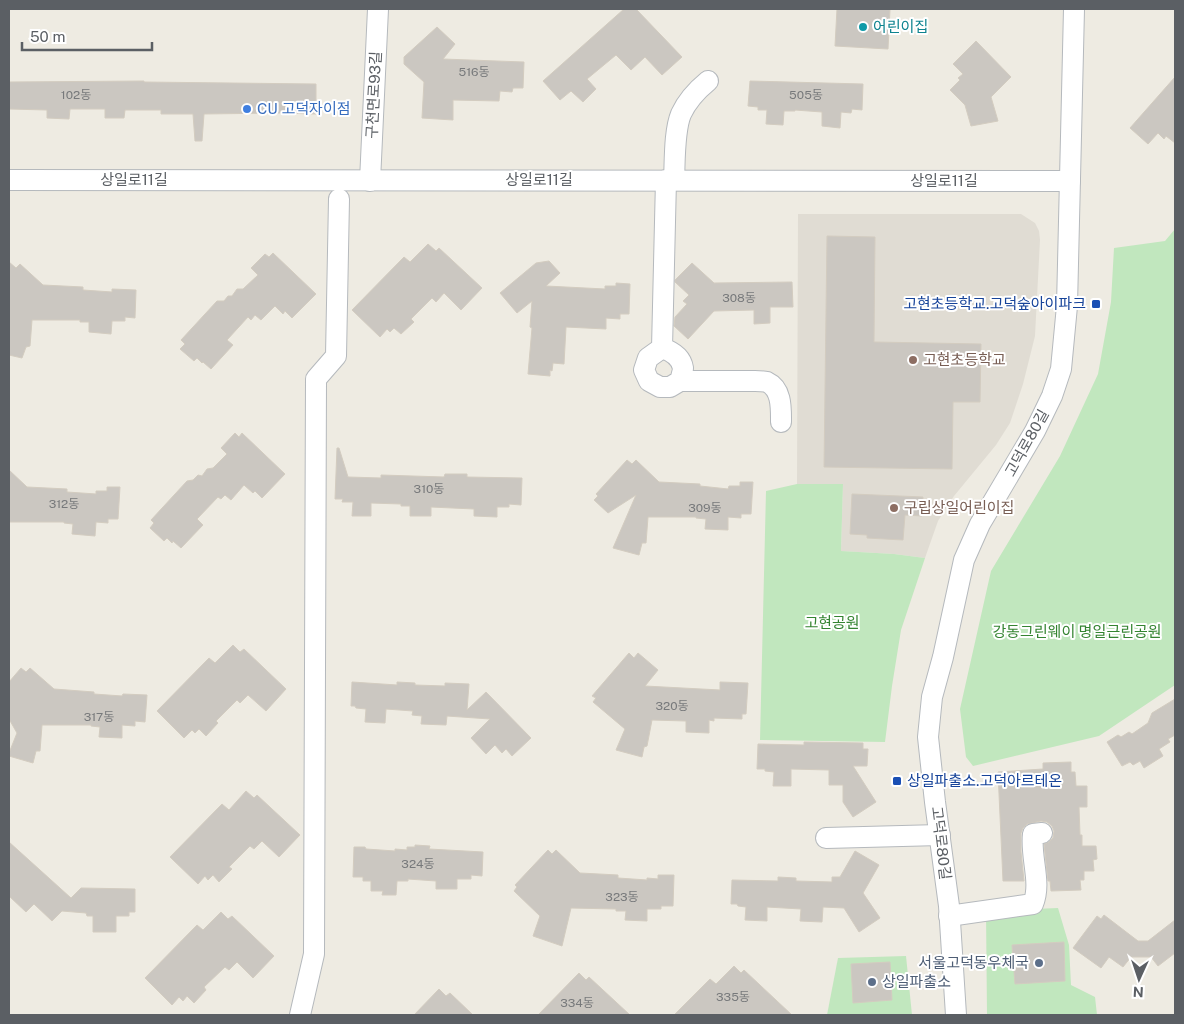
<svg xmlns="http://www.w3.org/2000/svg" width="1184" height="1024" font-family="'Public Sans','Noto Sans KR',sans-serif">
  <rect width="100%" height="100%" fill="#eeebe2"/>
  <polygon fill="#e0dcd3" points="798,214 1021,214 1035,223 1039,231 1040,240 1035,336 1023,384 1010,423 996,445 954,496 938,521 925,558 894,554 841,551 843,484 797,484"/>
  <g fill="#c1e7be">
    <polygon points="1175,229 1175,685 1099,736 973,766 966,757 960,709 991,571 1060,456 1098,374 1111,302 1114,248 1165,241"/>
    <polygon points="797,484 843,484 841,551 894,554 925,558 901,630 892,686 885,742 760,740 766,491"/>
    <polygon points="1058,908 1069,945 1071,985 1095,997 1097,1015 987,1015 986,911"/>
    <polygon points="906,956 912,1015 827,1015 838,958"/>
  </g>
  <g fill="#cbc7c1" stroke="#d3ccc0">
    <polygon points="624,9 636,9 682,57 662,75 645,57 631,70 616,55 587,79 596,89 583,102 571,91 560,100 543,81"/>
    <polygon points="837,9 890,9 888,49 835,46"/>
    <polygon points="437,27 455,44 443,59 524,62 523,88 513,88 512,92 500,91 499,101 453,100 453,120 422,118 424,82 404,64 404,57"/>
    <polygon points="976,41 1011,77 991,97 998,121 971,126 965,105 950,90 960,80 958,78 963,74 953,64"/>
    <polygon points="1175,77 1175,143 1166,136 1164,139 1158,133 1148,144 1130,128"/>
    <polygon points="144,81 144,82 316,84 316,114 281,113 204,114 202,141 195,141 193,114 161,114 161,110 125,110 124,118 105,118 105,109 70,109 69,119 47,118 47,110 9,109 9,82"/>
    <polygon points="750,81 863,84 862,110 852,109 851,113 841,112 840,128 822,126 822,112 795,110 795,111 784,111 783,125 766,124 767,110 758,110 758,107 748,106"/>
    <polygon points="827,236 875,237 874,342 981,344 980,402 953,402 952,469 824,467"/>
    <polygon points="428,244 436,251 439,248 482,288 461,310 444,293 436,302 432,298 411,319 414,322 401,334 394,328 390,332 387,329 380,337 352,310 404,257 410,262"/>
    <polygon points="273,253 316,294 292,318 285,311 283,314 275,306 261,320 255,315 251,320 248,317 227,340 233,345 211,369 203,362 202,363 197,358 194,361 180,349 185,344 181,340 217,301 224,301 228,296 232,296 237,289 243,289 258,275 251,268 265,254 269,257"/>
    <polygon points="549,261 560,273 546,286 605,289 605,286 616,286 616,283 630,284 629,314 620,314 620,319 606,318 606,329 566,327 564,364 553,363 552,371 550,370 550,376 528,374 532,328 530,327 532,301 517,313 500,293 536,263"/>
    <polygon points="9,262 16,268 20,264 43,285 83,287 83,290 112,292 112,289 136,290 135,318 125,317 125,321 112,321 111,334 89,332 89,322 80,322 80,320 32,320 30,346 26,347 22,358 9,355"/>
    <polygon points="692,263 714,283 792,282 793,307 770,307 770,323 754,324 754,310 714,311 688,339 674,326 675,317 687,304 683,301 689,295 675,282 675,280"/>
    <polygon points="235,433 239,437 242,433 285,474 262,498 255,491 253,493 244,485 231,500 225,495 221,499 218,497 197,519 203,525 181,548 173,541 172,543 167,538 164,541 150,528 154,523 151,520 187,481 193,480 198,475 202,476 207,469 213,468 227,454 221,448"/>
    <polygon points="337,448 339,448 348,477 381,478 381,475 444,477 445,474 467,474 467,477 522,478 521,505 509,504 509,507 497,507 497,517 474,516 474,509 431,507 431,516 410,516 410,506 401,506 401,504 371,503 371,516 352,516 353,502 342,502 343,499 335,499"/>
    <polygon points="627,460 632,464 636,460 659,482 700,484 700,486 728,489 729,486 740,486 740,482 753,482 751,514 741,514 741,518 728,517 728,530 705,529 706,519 696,518 696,517 648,517 646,543 642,543 639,555 613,548 636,495 608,513 594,500 598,496 596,494"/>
    <polygon points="9,470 27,487 67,489 67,492 96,494 96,491 107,491 107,487 120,487 118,519 108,519 108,523 96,522 95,536 72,534 73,524 64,523 64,522 9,522"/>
    <polygon points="852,494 923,497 922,516 905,515 903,540 867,538 867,535 850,534"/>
    <polygon points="233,645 240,652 244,649 286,689 266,711 248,695 240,703 237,700 216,721 218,723 206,736 199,729 195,733 192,730 184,738 157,711 209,658 215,663"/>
    <polygon points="629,653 634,658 638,653 658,670 645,686 720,690 720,682 748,683 746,714 742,714 742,719 714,718 714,721 709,720 709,733 686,732 686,721 652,720 647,746 644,747 642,757 616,750 625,729 593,702 596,698 592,696"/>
    <polygon points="21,668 26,672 30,668 54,689 94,692 94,694 122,696 123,694 147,695 145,722 135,721 135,726 122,725 122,738 99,737 100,727 91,726 91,725 42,725 40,751 36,751 33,763 9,756 9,753 17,733 9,719 9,682"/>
    <polygon points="352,682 397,685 397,682 415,683 415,685 445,686 445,683 469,684 467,710 486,692 531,738 512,756 506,749 502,753 495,745 486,754 471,738 490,719 447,716 446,725 421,724 422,716 412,715 413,711 386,709 385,723 365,722 366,709 356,708 355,706 351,706"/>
    <polygon points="1175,699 1175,735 1168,739 1170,742 1159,749 1163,756 1144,768 1140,761 1133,765 1130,762 1122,766 1107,742 1118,735 1121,737 1129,732 1132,734 1148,723 1152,713"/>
    <polygon points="804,742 863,743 863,749 868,749 867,766 853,766 876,802 853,817 843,802 843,785 829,785 829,770 791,769 791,786 773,786 774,772 765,771 765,769 757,769 758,744 804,745"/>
    <polygon points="1071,762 1071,772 1075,772 1076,786 1087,786 1087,807 1079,807 1080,835 1082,835 1082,846 1096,846 1097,859 1093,860 1094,871 1084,871 1084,880 1080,880 1081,890 1051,891 1050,881 1048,881 1044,844 1049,842 1053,838 1054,831 1052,826 1047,822 1041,821 1027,824 1023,828 1021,833 1021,852 1024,881 1003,881 998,772 1043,769 1043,763"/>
    <polygon points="246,791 254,798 257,795 300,835 279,857 262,841 254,849 250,846 229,867 232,869 219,882 213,875 208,880 205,876 198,884 170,857 222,804 229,810"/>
    <polygon points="9,842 71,898 81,888 135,889 135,912 129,912 129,916 116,916 116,932 93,932 93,916 87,916 86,913 62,911 52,921 34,904 26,912 9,896"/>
    <polygon points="415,845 430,846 429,849 483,852 482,876 471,875 471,879 457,879 457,889 436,889 436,881 408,879 408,881 397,881 396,895 382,895 383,891 371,891 371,881 363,881 363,877 353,877 354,847 365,847 366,849 395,851 395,849 407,850 407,847 415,847"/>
    <polygon points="548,850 552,854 556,850 580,873 618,875 618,878 647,880 647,878 658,879 658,875 674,875 673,906 661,906 661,909 647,909 647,921 625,920 626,911 616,911 616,909 571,908 562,946 533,936 540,916 514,891 517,887 515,885"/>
    <polygon points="855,851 879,865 863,893 880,918 859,932 844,908 823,907 822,922 800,921 801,909 767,907 767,921 745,920 746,907 738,906 737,904 731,904 732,880 778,881 778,877 796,878 796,881 832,882 832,877 840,877"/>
    <polygon points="221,912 228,919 232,916 274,956 253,978 237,962 229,970 225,967 204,987 206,990 194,1003 187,996 183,1001 179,997 172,1005 145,978 197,925 203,930"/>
    <polygon points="1104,915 1138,941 1148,941 1175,920 1175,953 1158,966 1151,957 1131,957 1123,967 1109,957 1101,968 1073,948 1097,916 1101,919"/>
    <polygon points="1064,942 1065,981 1015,984 1012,945"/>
    <polygon points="890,962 892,1000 853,1003 851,964"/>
    <polygon points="734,966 741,973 744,970 792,1015 674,1015 710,979 716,984"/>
    <polygon points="579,973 586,980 589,977 630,1015 538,1015"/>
    <polygon points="439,989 446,996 450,993 473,1015 414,1015"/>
  </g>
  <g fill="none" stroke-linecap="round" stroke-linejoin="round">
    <defs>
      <g id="minor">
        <polyline points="9,180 1070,181"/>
        <path d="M674 180C675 161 674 131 681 114 687 101 697 90 708 81"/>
        <polyline points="370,181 378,9"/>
        <path d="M662 348C671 351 681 356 683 368 683 371 681 377 680 381L670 387H660L649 381 644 370 648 358 662 348 666 180"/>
        <path d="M680 381H755C758 381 763 381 767 382 782 389 781 408 781 422"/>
        <polyline points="826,838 940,835"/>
        <path d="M949 916 1033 904C1042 883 1030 857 1033 834L1042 833"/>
        <polyline points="300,1015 314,954 316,379 336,356 339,199"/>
        <polyline points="956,1015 949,906 935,802 928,737 932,697 943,657 964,560 980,524 1035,431 1052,396 1061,369 1067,306 1074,9"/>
      </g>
    </defs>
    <use href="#minor" stroke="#b5b9bd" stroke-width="22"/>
    <use href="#minor" stroke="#fff" stroke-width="20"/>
  </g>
  <circle fill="#0f9aa8" stroke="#fff" stroke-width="2" cx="863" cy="27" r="5"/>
  <circle fill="#3f7fe0" stroke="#fff" stroke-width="2" cx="247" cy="109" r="5"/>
  <g fill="#1a4fb4" stroke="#fff" stroke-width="2">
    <rect x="1091" y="299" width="10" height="10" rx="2.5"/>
    <rect x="892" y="776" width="10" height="10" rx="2.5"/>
  </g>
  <g fill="#8d6e63" stroke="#fff" stroke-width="2">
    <circle cx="913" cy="360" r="5"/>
    <circle cx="894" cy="508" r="5"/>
  </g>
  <g fill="#5c6f8a" stroke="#fff" stroke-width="2">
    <circle cx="1039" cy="963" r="5"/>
    <circle cx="872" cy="982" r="5"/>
  </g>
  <g text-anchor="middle" stroke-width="4" stroke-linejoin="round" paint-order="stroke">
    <g font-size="12" fill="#77797b">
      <text x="474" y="76">516동</text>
      <text x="76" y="99">102동</text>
      <text x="806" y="99">505동</text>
      <text x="739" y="302">308동</text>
      <text x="429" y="493">310동</text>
      <text x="64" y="508">312동</text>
      <text x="705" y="512">309동</text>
      <text x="672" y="710">320동</text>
      <text x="99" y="721">317동</text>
      <text x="418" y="868">324동</text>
      <text x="622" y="901">323동</text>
      <text x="733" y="1001">335동</text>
      <text x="577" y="1007">334동</text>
    </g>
    <g font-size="15" fill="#0d838f" stroke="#fff" text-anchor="start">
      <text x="873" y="32">어린이집</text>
    </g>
    <g font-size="15" fill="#5b5f64" stroke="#fff">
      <text transform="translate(374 95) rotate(-87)" y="5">구천면로93길</text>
      <text x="134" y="185">상일로11길</text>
      <text x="539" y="185">상일로11길</text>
      <text x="944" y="186">상일로11길</text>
      <text transform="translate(1027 443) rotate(-61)" y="5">고덕로80길</text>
      <text transform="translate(941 843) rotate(83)" y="5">고덕로80길</text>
    </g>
    <g font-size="15" fill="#366cbe" stroke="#fff" text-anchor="start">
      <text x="257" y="114">CU 고덕자이점</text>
    </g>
    <g font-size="15" fill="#164399" stroke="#fff" text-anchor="end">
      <text x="1086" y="309">고현초등학교.고덕숲아이파크</text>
      <text x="907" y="786" text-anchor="start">상일파출소.고덕아르테온</text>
    </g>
    <g font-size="15" fill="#785e54" stroke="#fff" text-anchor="start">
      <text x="923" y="365">고현초등학교</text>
      <text x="904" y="513">구립상일어린이집</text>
    </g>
    <g font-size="15" fill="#348431" stroke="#fff">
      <text x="832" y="628">고현공원</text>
      <text x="1077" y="637">강동그린웨이 명일근린공원</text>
    </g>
    <g font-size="15" fill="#4e5e75" stroke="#fff" text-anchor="end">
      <text x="1029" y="968">서울고덕동우체국</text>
      <text x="882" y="987" text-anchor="start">상일파출소</text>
    </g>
  </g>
  <rect width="1184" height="1024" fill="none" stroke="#5b5f64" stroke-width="20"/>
  <g transform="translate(1139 979) rotate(183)" stroke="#ffffff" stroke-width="4" paint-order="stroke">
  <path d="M0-4L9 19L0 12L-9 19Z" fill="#5b5f64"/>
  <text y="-8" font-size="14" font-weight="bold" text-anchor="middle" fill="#5b5f64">N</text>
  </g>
  <path d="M22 42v8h130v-8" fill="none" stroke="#5b5f64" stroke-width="2.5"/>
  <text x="30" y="42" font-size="15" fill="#5b5f64" stroke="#ffffff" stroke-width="4" paint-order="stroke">50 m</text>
</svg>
